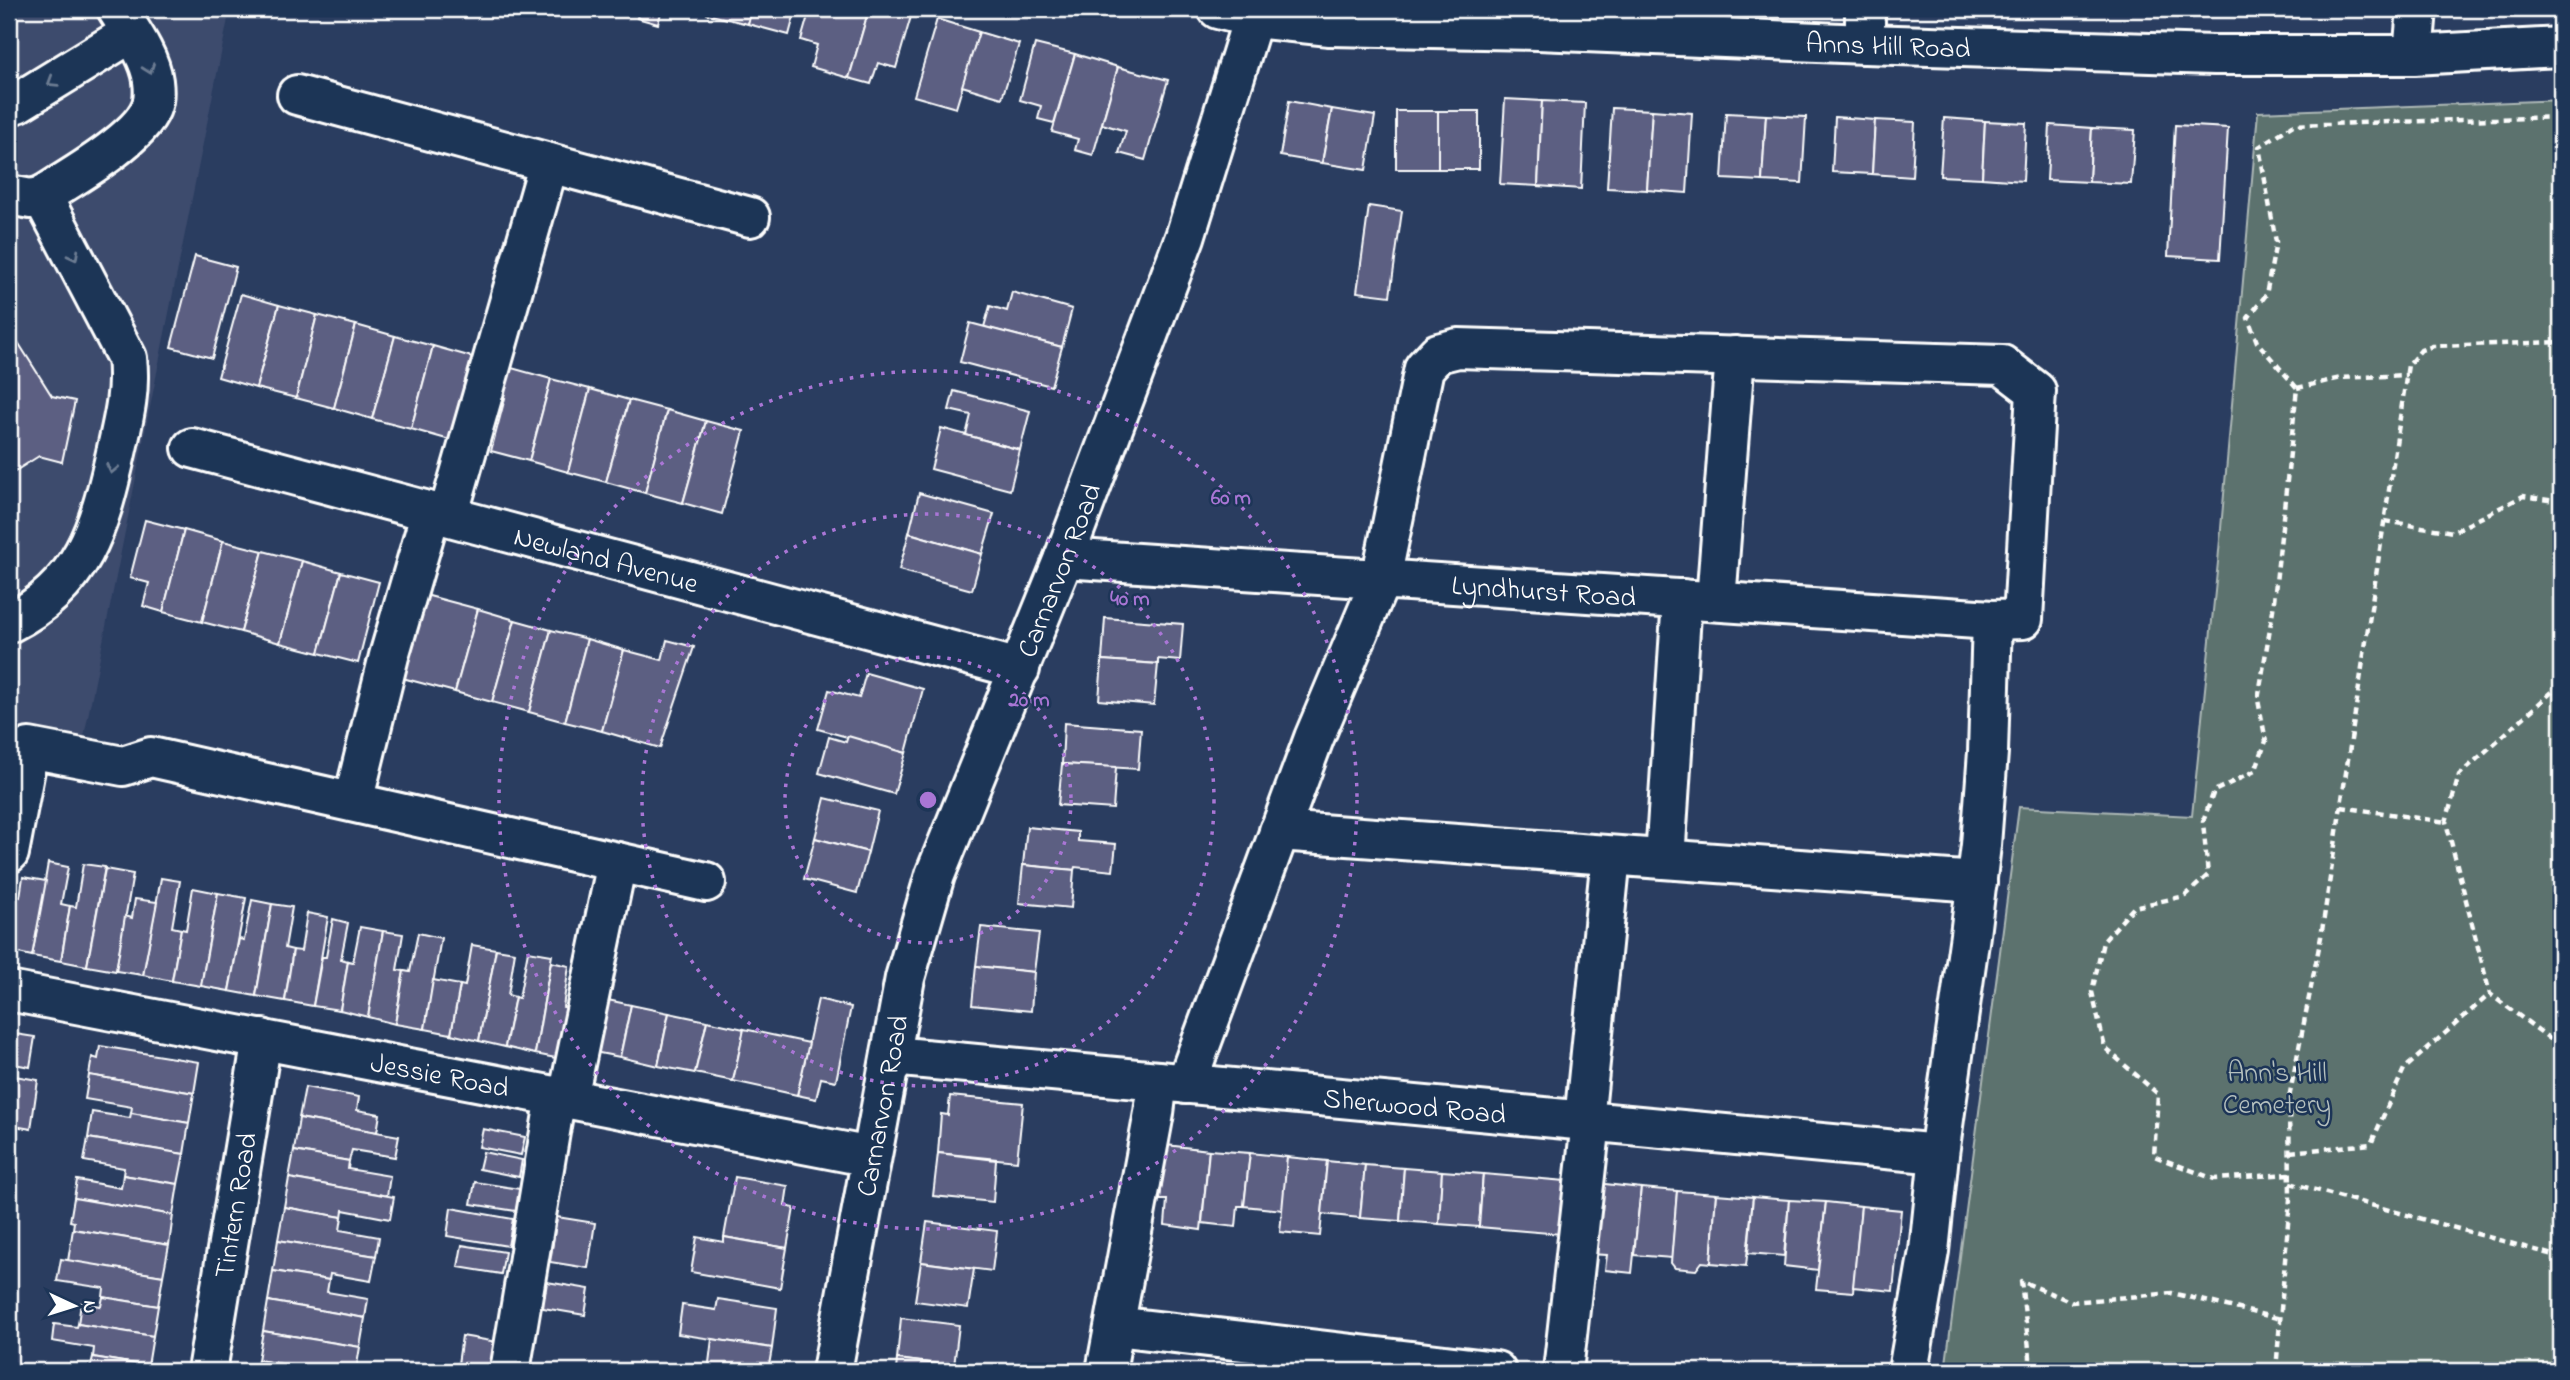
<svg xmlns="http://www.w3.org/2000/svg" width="2570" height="1380" font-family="'Indie Flower',sans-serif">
  <rect width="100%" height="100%" fill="#2a3d60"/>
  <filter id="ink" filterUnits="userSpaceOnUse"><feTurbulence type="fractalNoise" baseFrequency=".0143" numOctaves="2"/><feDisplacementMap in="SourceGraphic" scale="14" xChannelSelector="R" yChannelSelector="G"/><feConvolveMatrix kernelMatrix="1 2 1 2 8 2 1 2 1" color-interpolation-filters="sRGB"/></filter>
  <g filter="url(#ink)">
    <polygon fill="#3d4b6d" points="9,9 230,9 82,746 9,732"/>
    <polygon fill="#5b726e" stroke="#adb8b6" stroke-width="2" points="2561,100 2561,1371 1945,1371 2019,807 2192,816 2218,562 2258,112"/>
    <g fill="#5c5e82" stroke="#fff" stroke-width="2">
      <polygon points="639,9 662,9 658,24 637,18"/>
      <polygon points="708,9 752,9 748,24 707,14"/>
      <polygon points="752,9 796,9 789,35 748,24"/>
      <polygon points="810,9 869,9 849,78 811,67 817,45 801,40"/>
      <polygon points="869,9 899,9 912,13 896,68 878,63 871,84 849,78"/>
      <polygon points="2309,9 2349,9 2348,15 2309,12"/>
      <polygon points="2349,9 2374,9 2369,14 2348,15"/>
      <polygon points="937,19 979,32 956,108 914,96"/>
      <polygon points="979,32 1019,44 1002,98 962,86"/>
      <polygon points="1035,44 1075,54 1054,123 1038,119 1041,106 1020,100"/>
      <polygon points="1075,54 1118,67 1093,155 1075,150 1078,139 1052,132"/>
      <polygon points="1118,67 1168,80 1145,160 1119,153 1126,131 1102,124"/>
      <polygon points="1505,99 1542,101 1538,186 1500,184"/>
      <polygon points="1289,101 1332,109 1322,163 1280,156"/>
      <polygon points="1542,101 1585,103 1581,189 1538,186"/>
      <polygon points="1612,108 1652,110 1647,190 1607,188"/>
      <polygon points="1332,109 1375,116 1366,170 1322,163"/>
      <polygon points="1652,110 1692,113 1687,193 1647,190"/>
      <rect x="1396" y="111" width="42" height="58"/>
      <rect x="1438" y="111" width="41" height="58"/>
      <polygon points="1726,113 1766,115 1762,181 1722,179"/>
      <polygon points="1766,115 1806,117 1802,183 1762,181"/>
      <polygon points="1835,117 1875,120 1872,174 1832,172"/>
      <polygon points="1944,118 1985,121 1982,178 1940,176"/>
      <polygon points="1875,120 1915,122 1912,177 1872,174"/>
      <polygon points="1985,121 2026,123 2023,181 1982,178"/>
      <polygon points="2050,125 2092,128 2089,182 2047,180"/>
      <polygon points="2175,125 2228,128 2220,259 2168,256"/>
      <polygon points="2092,128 2135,130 2131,184 2089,182"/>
      <polygon points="1369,206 1402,211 1390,296 1357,292"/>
      <polygon points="195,256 236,267 212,358 171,347"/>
      <polygon points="1012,292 1072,309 1062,347 984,327 990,306 1007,311"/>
      <polygon points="241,294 279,305 256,388 218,377"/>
      <polygon points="279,305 317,315 296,398 256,388"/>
      <polygon points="317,315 356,325 334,408 296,398"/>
      <polygon points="970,323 1062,347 1051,386 960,362"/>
      <polygon points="356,325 395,336 372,419 334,408"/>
      <polygon points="9,328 52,396 75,401 62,462 39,456 9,475"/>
      <polygon points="395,336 433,346 411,429 372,419"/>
      <polygon points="433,346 472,357 450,440 411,429"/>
      <polygon points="497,364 551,379 529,461 491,451 505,398 490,394"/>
      <polygon points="551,379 590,389 568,472 529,461"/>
      <polygon points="590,389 629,400 606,482 568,472"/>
      <polygon points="954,391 1030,411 1020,450 966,435 971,415 949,410"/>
      <polygon points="629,400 667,410 645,493 606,482"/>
      <polygon points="667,410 706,421 683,503 645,493"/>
      <polygon points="706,421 744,431 722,514 683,503"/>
      <polygon points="941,428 1020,450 1010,490 931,469"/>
      <polygon points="919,493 994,514 982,554 909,533"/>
      <polygon points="145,520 184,530 163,612 143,606 149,583 130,578"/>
      <polygon points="184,530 223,541 202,622 163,612"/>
      <polygon points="909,533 982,554 972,590 899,570"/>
      <polygon points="223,541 263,551 241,632 202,622"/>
      <polygon points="263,551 302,561 280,643 241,632"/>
      <polygon points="302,561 341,572 319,653 280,643"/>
      <polygon points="341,572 379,582 358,663 319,653"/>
      <polygon points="414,592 478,609 455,692 391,675"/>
      <polygon points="478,609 515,620 492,702 455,692"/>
      <polygon points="1105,618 1183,624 1180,661 1158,659 1158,664 1102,660"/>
      <polygon points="515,620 551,630 529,712 492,702"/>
      <polygon points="551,630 587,639 565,722 529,712"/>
      <polygon points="587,639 624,650 602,731 565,722"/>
      <polygon points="667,640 694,647 660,748 602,731 624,650 662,660"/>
      <polygon points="1102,660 1158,664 1154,705 1099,700"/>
      <polygon points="866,673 923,689 906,753 818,729 829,690 859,698"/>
      <polygon points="1064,723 1141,729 1138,769 1062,764"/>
      <polygon points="848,736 906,753 894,794 819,773 829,737 846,742"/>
      <polygon points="1062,764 1116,767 1113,809 1058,805"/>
      <polygon points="825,798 878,811 868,852 815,838"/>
      <polygon points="1027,827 1078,832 1078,841 1116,844 1113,871 1075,867 1074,870 1023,865"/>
      <polygon points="815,838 868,852 857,893 804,879"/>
      <polygon points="48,863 68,867 61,904 70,906 61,961 32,956"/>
      <polygon points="83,864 105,867 87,966 61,961 70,906 76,907"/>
      <polygon points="1023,865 1074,870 1071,908 1019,903"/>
      <polygon points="105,869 133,874 116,971 87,966"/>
      <polygon points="23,877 46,881 32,956 9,951 9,920 13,895 20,897"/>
      <polygon points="161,878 180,881 172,927 181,929 172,981 143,975"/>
      <polygon points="193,888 218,893 201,986 172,981 181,929 186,930"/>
      <polygon points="218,893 246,898 229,991 201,986"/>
      <polygon points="135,899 157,902 143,975 116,971 125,916 132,918"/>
      <polygon points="252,900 272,904 256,996 229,991 239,939 244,940"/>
      <polygon points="272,904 292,907 285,948 293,950 285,1001 256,996"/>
      <polygon points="307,913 328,917 313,1006 285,1001 293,950 301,951"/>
      <polygon points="333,919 348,923 341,959 348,961 340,1010 313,1006 322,957 326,957"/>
      <polygon points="360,927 383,931 368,1017 340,1010 348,961 353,962"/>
      <polygon points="981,927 1039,933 1034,972 976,966"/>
      <polygon points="383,931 403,934 397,970 404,971 395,1024 368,1017"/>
      <polygon points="418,933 441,938 425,1029 395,1024 404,971 410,972"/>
      <polygon points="472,945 496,949 479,1041 451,1034 460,985 465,986"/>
      <polygon points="496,949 515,952 508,995 515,997 505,1047 479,1041"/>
      <polygon points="528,951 552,955 535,1054 505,1047 515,997 519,998"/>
      <polygon points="551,962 569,966 563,1007 570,1008 561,1059 535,1054"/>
      <polygon points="976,966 1034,972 1031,1011 972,1005"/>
      <polygon points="433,980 460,985 451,1034 425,1029"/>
      <polygon points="594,997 631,1005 620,1057 584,1050"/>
      <polygon points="818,999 851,1007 836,1081 821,1078 816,1099 797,1095"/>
      <polygon points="631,1005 669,1013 658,1066 620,1057"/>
      <polygon points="669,1013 707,1021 695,1073 658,1066"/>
      <polygon points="707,1021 744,1029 733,1081 695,1073"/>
      <polygon points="744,1029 809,1043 797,1095 733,1081"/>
      <polygon points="9,1033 35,1037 30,1067 9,1063"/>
      <polygon points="100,1046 199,1062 194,1093 89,1075 92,1057 98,1059"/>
      <polygon points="9,1075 38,1080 31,1129 9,1125"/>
      <polygon points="89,1075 194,1093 189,1123 131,1113 132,1107 85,1099"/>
      <polygon points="305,1087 359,1097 357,1110 380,1114 377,1132 299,1118"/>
      <polygon points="950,1096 1023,1103 1017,1161 938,1153 941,1114 948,1115"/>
      <polygon points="92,1112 130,1118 131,1113 189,1123 184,1154 88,1138"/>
      <polygon points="299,1118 399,1136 395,1157 352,1150 349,1161 294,1151"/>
      <polygon points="483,1129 525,1137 521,1155 479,1147"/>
      <polygon points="88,1138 184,1154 178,1184 123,1175 124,1168 84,1161"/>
      <polygon points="1166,1145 1209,1150 1201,1230 1165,1225 1167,1200 1160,1200"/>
      <polygon points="1209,1150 1250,1153 1244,1206 1238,1206 1236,1227 1202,1223"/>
      <polygon points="294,1151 349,1161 348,1169 390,1176 387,1196 289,1178"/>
      <polygon points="483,1152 522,1160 519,1177 479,1169"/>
      <polygon points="938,1153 996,1160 993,1202 933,1196"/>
      <polygon points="1250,1153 1287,1157 1283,1210 1244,1206"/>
      <polygon points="1287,1157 1327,1161 1320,1236 1280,1232"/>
      <polygon points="1327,1161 1365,1165 1360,1218 1322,1214"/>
      <polygon points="1365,1165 1404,1168 1400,1221 1360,1218"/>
      <polygon points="1404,1168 1442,1171 1439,1224 1400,1221"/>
      <polygon points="1442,1171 1483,1174 1479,1227 1439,1224"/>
      <polygon points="1483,1174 1565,1181 1561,1234 1479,1227"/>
      <polygon points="123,1175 178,1184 173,1215 74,1198 77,1180 121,1188"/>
      <polygon points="735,1177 788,1186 785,1206 794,1208 787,1248 724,1237"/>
      <polygon points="289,1178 394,1197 390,1219 343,1210 342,1217 284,1207"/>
      <polygon points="475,1182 520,1189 516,1211 471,1204"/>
      <polygon points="1596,1183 1641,1188 1632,1273 1605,1270 1607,1255 1588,1254"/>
      <polygon points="1641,1188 1677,1191 1672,1258 1634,1255"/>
      <polygon points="1677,1191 1716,1194 1711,1263 1702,1262 1696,1270 1675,1268 1671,1263"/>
      <polygon points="1716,1194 1753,1197 1746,1266 1711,1263"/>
      <polygon points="1753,1197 1789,1200 1784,1256 1748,1253"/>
      <polygon points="74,1198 173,1215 169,1245 73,1229 74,1222 70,1221"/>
      <polygon points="1789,1200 1826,1202 1818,1270 1784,1266"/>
      <polygon points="1826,1202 1861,1206 1853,1292 1816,1289"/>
      <polygon points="1861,1206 1901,1210 1893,1291 1853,1287"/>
      <polygon points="284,1207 342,1217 340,1230 379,1237 376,1256 278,1240"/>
      <polygon points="451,1208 513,1219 508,1246 447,1236"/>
      <polygon points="557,1217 595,1223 588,1268 550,1262"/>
      <polygon points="927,1222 997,1231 992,1271 921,1262"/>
      <polygon points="73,1229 169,1245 163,1276 68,1261"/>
      <polygon points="697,1237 724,1242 724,1237 787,1248 780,1288 691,1272"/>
      <polygon points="278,1240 376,1256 371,1281 330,1274 329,1280 273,1271"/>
      <polygon points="462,1245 505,1252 501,1274 458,1267"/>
      <polygon points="61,1259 163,1276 158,1306 103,1297 104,1288 57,1281"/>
      <polygon points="921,1262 974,1269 968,1308 915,1301"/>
      <polygon points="273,1271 329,1280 327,1292 368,1299 365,1318 268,1301"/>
      <polygon points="547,1282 589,1289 585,1315 543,1308"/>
      <polygon points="103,1297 158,1306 153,1336 78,1324 81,1303 101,1306"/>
      <polygon points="718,1299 777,1308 772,1348 678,1334 682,1305 716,1310"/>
      <polygon points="268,1301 365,1318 360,1347 263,1331"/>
      <polygon points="901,1318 959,1325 954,1366 897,1359"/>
      <polygon points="54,1324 77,1327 78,1324 153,1336 148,1366 93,1357 94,1348 52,1341"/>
      <polygon points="263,1331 360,1347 356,1371 323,1371 258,1360"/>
      <polygon points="462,1336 503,1343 498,1370 458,1364"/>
      <polygon points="712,1339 772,1348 768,1371 708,1371"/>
      <polygon points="93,1357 148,1366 147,1371 70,1371 71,1365 90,1369"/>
      <polygon points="897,1359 954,1366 953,1371 896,1371"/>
      <polygon points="258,1360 323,1371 256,1371"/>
    </g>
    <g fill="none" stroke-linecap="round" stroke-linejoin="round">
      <defs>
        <g id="minor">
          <path id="s1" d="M1218 9 1253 18 1330 26 1538 30 1865 44 2214 55H2413L2561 47"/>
          <polyline points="1865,44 1865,9"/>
          <polyline points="2413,55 2417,9"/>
          <polyline points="297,95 750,217"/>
          <polyline points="9,105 17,103 131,33"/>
          <path d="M9 195 31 199 42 196C71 178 139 139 151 108 154 101 154 89 153 81 150 56 130 30 117 9"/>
          <path id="s2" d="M192 448 1020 669"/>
          <polyline points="448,516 549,163"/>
          <path id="s3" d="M1064 558 1992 620 2023 619 2036 391 2002 365 1458 348 1438 353 1424 368 1381 579 1314 738 1186 1084"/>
          <polyline points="1716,601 1735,356"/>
          <path d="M9 623C83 586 99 528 116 453 123 421 131 392 127 358L42 196"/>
          <polyline points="353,802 389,656 431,512"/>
          <polyline points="1279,831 1977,882"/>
          <polyline points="9,853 29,748 123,766 151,757 706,882"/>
          <polyline points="1665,859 1682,599"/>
          <path id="s4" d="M9 991 871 1157"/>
          <path id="s5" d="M892 1056 1939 1154"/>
          <polyline points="568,1098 617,862"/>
          <polyline points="1584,1121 1611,856"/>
          <polyline points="1115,1326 1496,1371"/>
          <path id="s6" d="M207 1371 262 1039"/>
          <polyline points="510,1371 556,1096"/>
          <path id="s7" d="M832 1371 905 978 935 875 1064 558 1185 237 1253 18"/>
          <polyline points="1106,1371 1154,1113 1158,1081"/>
          <polyline points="1563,1371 1591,1122"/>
          <polyline points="1908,1371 1929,1251 1939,1154 1970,935 1981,845 1988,752 1992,620"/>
        </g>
      </defs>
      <use href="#minor" stroke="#fff" stroke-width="44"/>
      <g stroke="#fff" stroke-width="4.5" stroke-dasharray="7 5" stroke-linecap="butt">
        <polyline points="2297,388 2341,378 2407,375"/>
        <polyline points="2385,521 2453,532 2523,496 2561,502"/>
        <polyline points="2561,684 2459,775 2446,822 2490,994 2561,1047"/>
        <polyline points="2341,807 2446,822"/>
        <polyline points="2290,1152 2371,1144 2404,1069 2490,994"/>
        <polyline points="2290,1174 2214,1179 2154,1156 2158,1094 2105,1048 2092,992 2103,942 2134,907 2185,896 2208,875 2203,822 2214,791 2255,771 2266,741 2258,700 2273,610 2297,388 2257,342 2248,318 2266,295 2276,242 2259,147 2293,125 2561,117"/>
        <polyline points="2290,1183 2554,1255 2561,1248"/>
        <polyline points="2029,1371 2030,1357 2021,1281 2072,1302 2172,1293 2281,1319"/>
        <polyline points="2276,1371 2290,1199 2289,1098 2321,937 2408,365 2421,350 2433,346 2561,342"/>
      </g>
      <use href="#minor" stroke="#1d3557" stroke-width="38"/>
    </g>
    <defs><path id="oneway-chevron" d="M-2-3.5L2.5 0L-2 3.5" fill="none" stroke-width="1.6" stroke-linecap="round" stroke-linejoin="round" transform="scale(1.75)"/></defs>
    <g stroke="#6c7c92">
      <use href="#oneway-chevron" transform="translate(149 69) rotate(70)"/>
      <use href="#oneway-chevron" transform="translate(52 82) rotate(148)"/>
      <use href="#oneway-chevron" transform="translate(74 256) rotate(62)"/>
      <use href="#oneway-chevron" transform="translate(112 469) rotate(102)"/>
    </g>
  </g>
  <g fill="none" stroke="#a976d5" stroke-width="3.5" stroke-dasharray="3.5 7">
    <circle cx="928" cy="800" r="143"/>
    <circle cx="928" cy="800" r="286"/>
    <circle cx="928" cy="800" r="429"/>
  </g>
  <g text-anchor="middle" stroke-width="5" stroke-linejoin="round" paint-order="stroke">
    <g font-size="28" fill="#fff" stroke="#1d3557">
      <text dy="10" stroke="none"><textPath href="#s1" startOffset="672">Anns Hill Road</textPath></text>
      <text dy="10" stroke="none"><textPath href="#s2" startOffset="429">Newland Avenue</textPath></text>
      <text dy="10" stroke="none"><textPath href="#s7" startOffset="836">Carnarvon Road</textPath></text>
      <text dy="10" stroke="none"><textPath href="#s3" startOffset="481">Lyndhurst Road</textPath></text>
      <text dy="10" stroke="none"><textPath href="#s4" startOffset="439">Jessie Road</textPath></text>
      <text dy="10" stroke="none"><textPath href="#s5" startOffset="525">Sherwood Road</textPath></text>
      <text dy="10" stroke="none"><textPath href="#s7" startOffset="270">Carnarvon Road</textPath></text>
      <text dy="10" stroke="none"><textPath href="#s6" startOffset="168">Tintern Road</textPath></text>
    </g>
    <g font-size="28" fill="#b5c0be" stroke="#1d3557">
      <text x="2277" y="1081">Ann's Hill<tspan x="2277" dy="32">Cemetery</tspan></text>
    </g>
  </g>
  <circle cx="928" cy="800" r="10" fill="#a976d5" stroke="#1d3557" stroke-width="3.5"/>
  <g font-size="21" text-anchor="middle" font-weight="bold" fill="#a976d5" stroke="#1d3557" stroke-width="5" stroke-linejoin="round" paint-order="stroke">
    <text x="1231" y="504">60 m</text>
    <text x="1130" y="605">40 m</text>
    <text x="1029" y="706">20 m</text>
  </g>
  <rect width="2570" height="1380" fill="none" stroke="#1d3557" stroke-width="35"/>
  <rect x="18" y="18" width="2535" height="1345" fill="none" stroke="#fff" stroke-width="2.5" filter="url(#ink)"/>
  <g transform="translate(74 1306) rotate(94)" stroke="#1d3557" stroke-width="5" paint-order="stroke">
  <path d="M0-5L12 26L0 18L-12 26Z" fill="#ffffff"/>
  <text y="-10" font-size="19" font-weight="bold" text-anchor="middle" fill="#ffffff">N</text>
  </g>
</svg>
